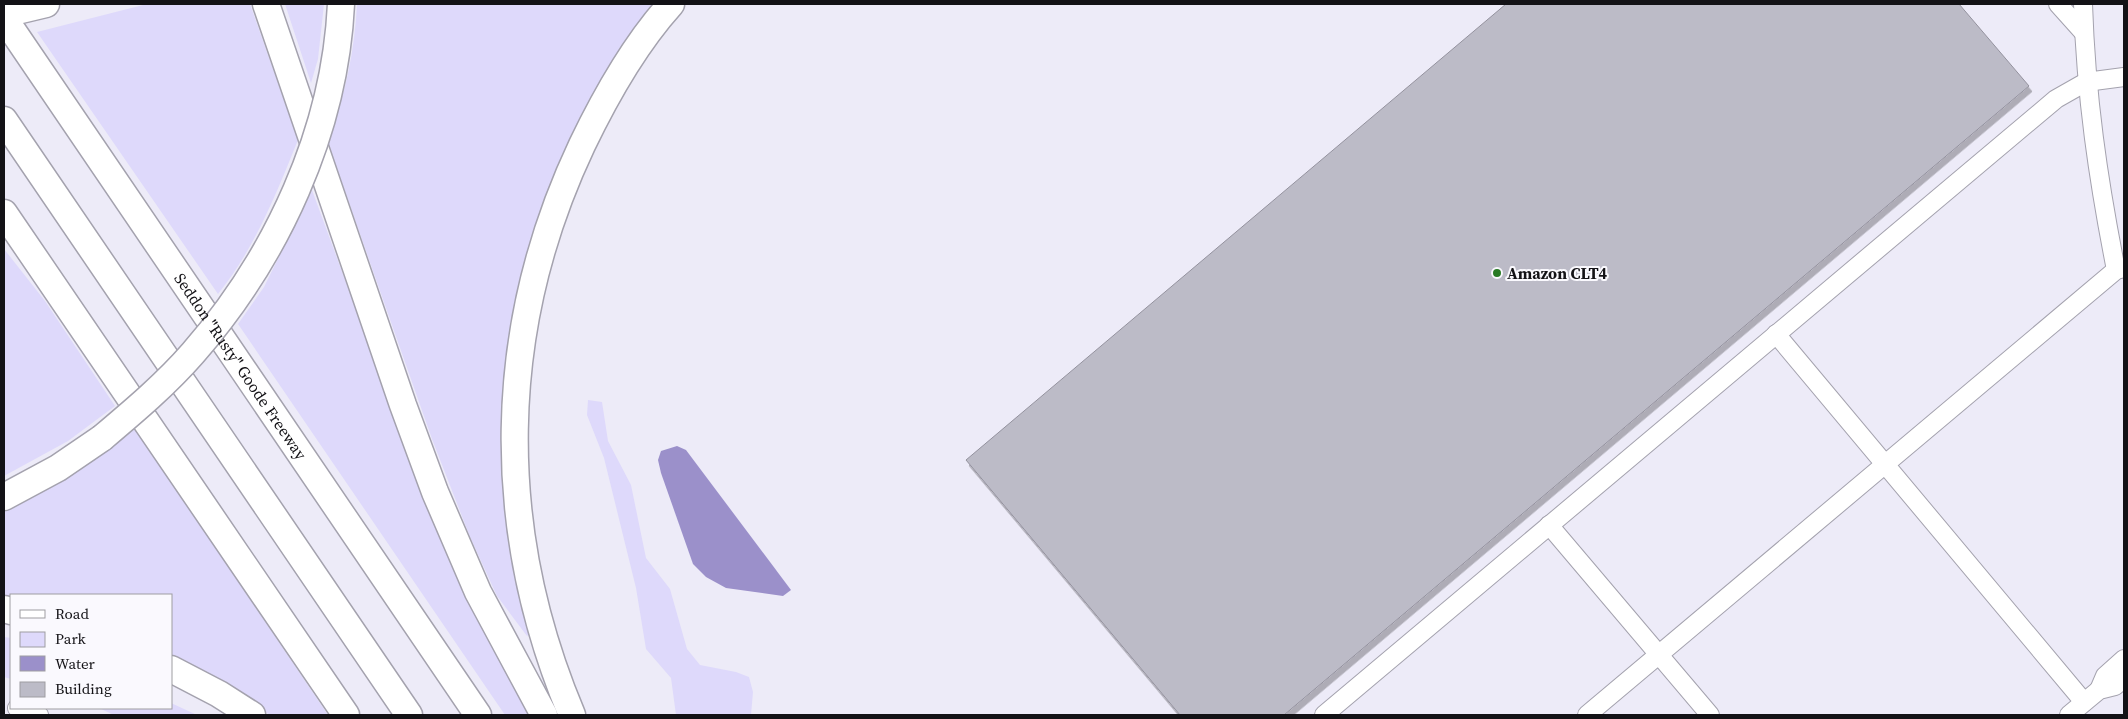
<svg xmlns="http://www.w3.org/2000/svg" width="2128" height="719" font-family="'Source Serif 4',serif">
  <defs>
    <filter id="shadow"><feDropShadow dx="3" dy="5.5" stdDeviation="0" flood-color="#0004"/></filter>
  </defs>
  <rect width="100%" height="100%" fill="#edebf8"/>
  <g fill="#ded9fb">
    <path d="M147 4H250L298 140C276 194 255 248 218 294L37 32Z"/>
    <polygon points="285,4 324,4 318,59 311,83"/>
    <path d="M357 4H657L519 298 534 629 527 636 497 596 470 537 432 439 327 140C345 98 355 49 357 4Z"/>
    <polygon points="312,190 422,489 532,715 505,715 238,324 264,287"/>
    <polygon points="4,249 45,301 115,406 68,441 4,476"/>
    <polygon points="588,400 602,402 608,441 631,485 646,558 670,589 687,649 700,665 736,672 749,677 753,692 751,715 676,715 671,678 646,649 636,588 604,458 587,415"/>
    <polygon points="135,429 328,715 270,715 237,693 171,660 171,595 4,597 4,512 73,474"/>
    <polygon points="4,637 11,638 11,679 4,677"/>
    <polygon points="171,703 197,715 114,715 99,708 171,708"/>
  </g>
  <polygon fill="#9b90ca" points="677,446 686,450 791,590 783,596 726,588 706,577 693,564 661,473 658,460 661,451"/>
  <polygon fill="#bcbbc7" stroke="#94929e" filter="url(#shadow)" points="1506,4 1959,4 2029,86 1284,715 1180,715 966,460"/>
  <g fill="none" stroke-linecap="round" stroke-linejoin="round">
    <defs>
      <g id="minor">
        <polyline points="2058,4 2084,33"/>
        <path d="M2083 4C2086 96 2098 179 2116 270"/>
        <polyline points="1776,334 2084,702"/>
        <polyline points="1549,525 1710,715"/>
        <polyline points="2099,690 2105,676 2124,659"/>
        <polyline points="17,708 39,715"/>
        <polyline points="1324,715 2056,99 2086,82 2124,77"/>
        <polyline points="1587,715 2116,270 2124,268"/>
        <polyline points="2069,715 2099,690 2115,686 2124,678"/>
      </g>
      <g id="highway">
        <polyline points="266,4 403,405 435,492 478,592 544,715"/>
        <polyline points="4,14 46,4"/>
        <path id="s1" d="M4 18 478 715"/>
        <polyline points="4,120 409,715"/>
        <polyline points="4,213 346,715"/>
        <polyline points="4,497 58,468 102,438"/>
        <polyline points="4,609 11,611"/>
        <polyline points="171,669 219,694 252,715"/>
        <path d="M572 715C493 528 495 329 582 145 606 95 634 45 671 4"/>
      </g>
    </defs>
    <use href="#minor" stroke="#a4a2ae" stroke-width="20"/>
    <use href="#highway" stroke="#a4a2ae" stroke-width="29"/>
    <use href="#minor" stroke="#fff" stroke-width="18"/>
    <use href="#highway" stroke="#fff" stroke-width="26"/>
    <defs>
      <path id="highway-bridge" d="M102 438C134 411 166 384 193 353 277 257 335 131 341 4"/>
    </defs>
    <use href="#highway-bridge" stroke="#a4a2ae" stroke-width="29" stroke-linecap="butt"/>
    <use href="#highway-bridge" stroke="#fff" stroke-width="26"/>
  </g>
  <circle fill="#287a24" stroke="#faf9fe" stroke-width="2" cx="1497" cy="273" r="5"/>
  <g text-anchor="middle" stroke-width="4" stroke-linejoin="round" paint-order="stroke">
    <g font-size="16" font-weight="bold" fill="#131216" stroke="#faf9fe" text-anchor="start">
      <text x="1507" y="279">Amazon CLT4</text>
    </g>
    <g font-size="16" fill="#131216" stroke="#faf9fe">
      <text dy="6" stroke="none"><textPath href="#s1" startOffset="421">Seddon "Rusty" Goode Freeway</textPath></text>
    </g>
  </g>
  <rect width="2128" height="719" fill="none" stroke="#131216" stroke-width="10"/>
  <rect x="10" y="594" width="162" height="115" fill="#faf9fe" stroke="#9e9da1"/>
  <rect x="20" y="610" width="25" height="8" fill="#ffffff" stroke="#9e9da1"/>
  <text x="55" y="619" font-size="15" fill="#131216">Road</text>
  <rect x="20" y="632" width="25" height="15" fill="#ded9fb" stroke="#9e9da1"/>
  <text x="55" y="644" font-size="15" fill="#131216">Park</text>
  <rect x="20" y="656" width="25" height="15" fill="#9b90ca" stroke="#9e9da1"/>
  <text x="55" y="669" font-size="15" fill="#131216">Water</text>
  <rect x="20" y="682" width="25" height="15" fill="#bcbbc7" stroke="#9e9da1"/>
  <text x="55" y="694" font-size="15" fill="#131216">Building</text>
</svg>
